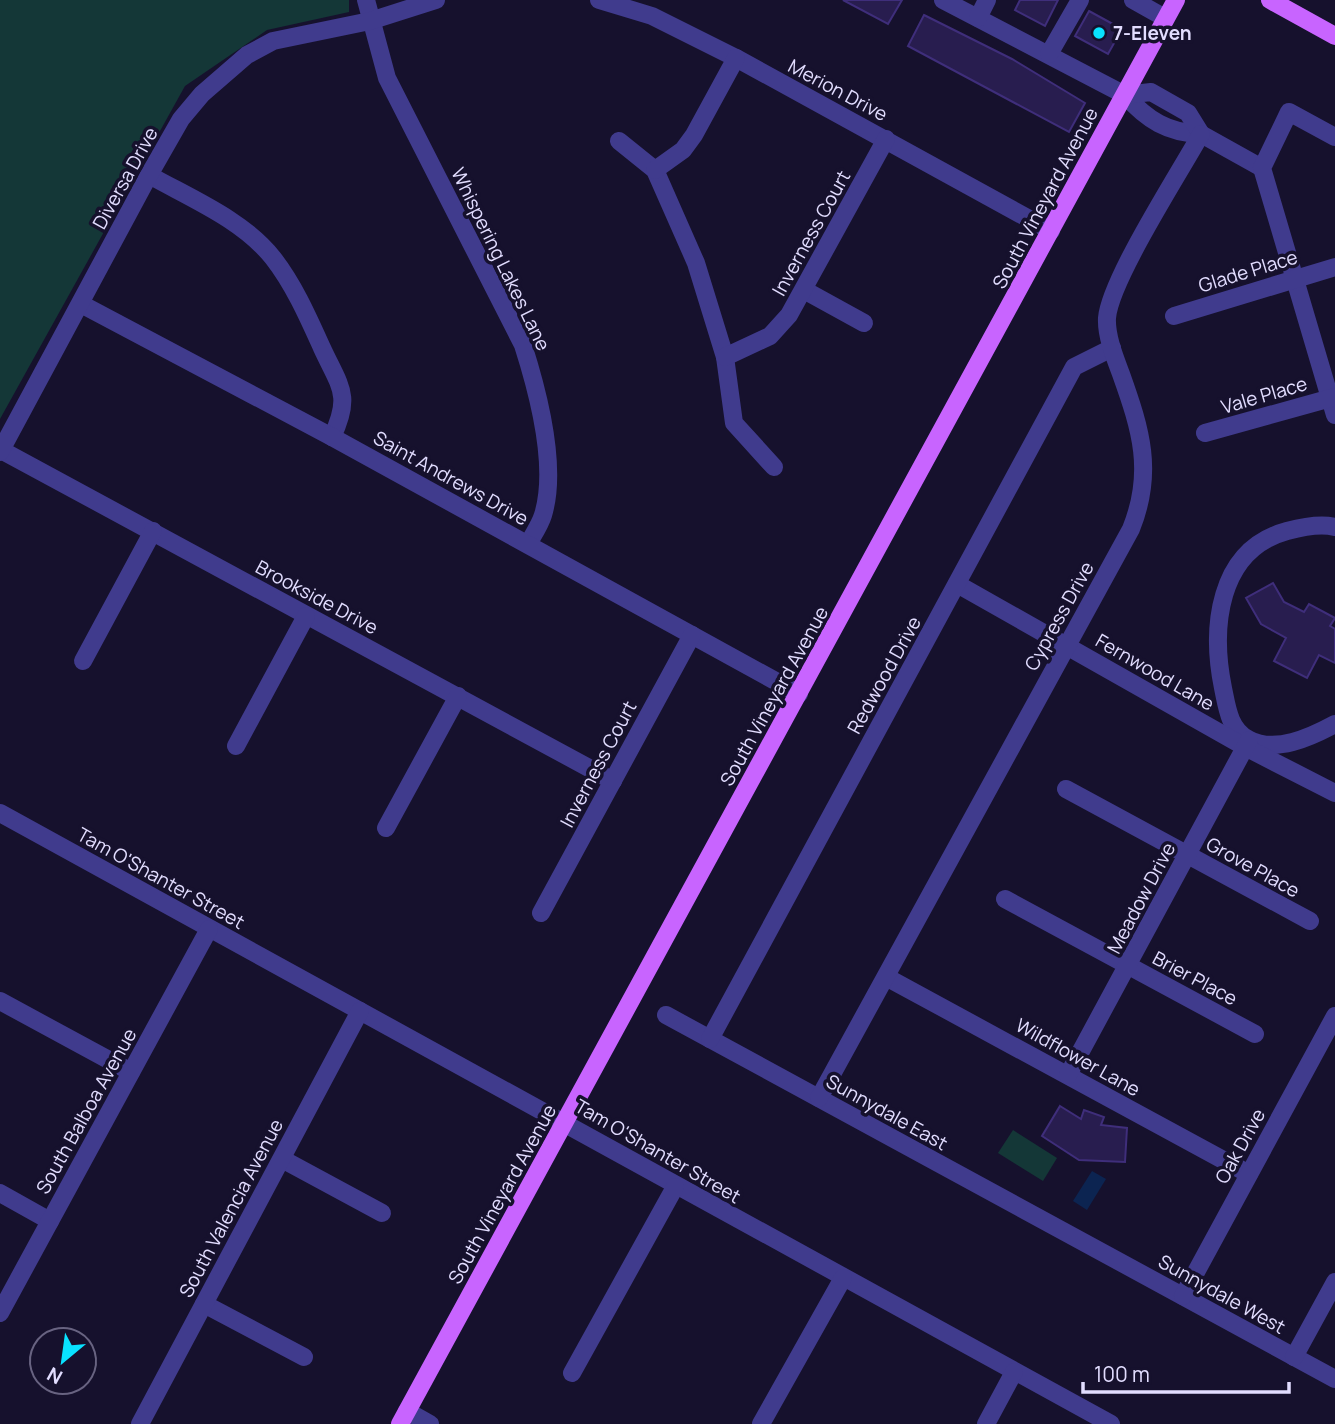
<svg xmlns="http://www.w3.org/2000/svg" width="1335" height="1424" font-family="Manrope,sans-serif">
  <rect width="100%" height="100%" fill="#16112d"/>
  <g fill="#143737">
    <polygon points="0,0 349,0 349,12 267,30 185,86 0,419"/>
    <polygon points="1013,1130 1057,1158 1043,1181 998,1153"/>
  </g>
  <polygon fill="#0c2451" points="1092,1171 1106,1179 1087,1210 1073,1201"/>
  <g fill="#281d4f" stroke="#3f2e7b" stroke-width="2">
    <polygon points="843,0 902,0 888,24"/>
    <polygon points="1020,0 1058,0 1045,26 1015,10"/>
    <polygon points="1089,11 1122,29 1108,54 1075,36"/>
    <polygon points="924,15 1012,59 1085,103 1069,132 908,46"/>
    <polygon points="1273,583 1284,602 1304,612 1309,604 1335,618 1330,626 1335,629 1335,663 1319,655 1307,678 1274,661 1286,638 1261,624 1246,598"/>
    <polygon points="1060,1106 1081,1119 1084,1110 1104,1117 1101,1125 1127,1128 1125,1162 1079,1160 1042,1136"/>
  </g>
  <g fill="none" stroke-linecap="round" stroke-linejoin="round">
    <g stroke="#403b8d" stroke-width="18">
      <path d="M366 0 387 78 523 345C538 392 558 466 543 515 540 525 533 535 528 544"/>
      <polyline points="599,0 652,16 736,58 1051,231"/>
      <path d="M943 0 1125 95C1147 120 1168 133 1201 134"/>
      <polyline points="1133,0 1165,18"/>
      <polyline points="978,18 987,0"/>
      <polyline points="1049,54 1080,0"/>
      <polyline points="1125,95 1151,92 1188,113 1201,134 1262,168"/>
      <polyline points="1335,137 1289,112 1262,168 1335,415"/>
      <polyline points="619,141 655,170 696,263 725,357 734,423 774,467"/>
      <polyline points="655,170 683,150 694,135 736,58"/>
      <path d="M149 175C192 199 243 220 273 258 294 285 308 317 322 348 340 387 352 395 332 437"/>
      <polyline points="804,290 864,323"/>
      <polyline points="81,304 332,437 799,694"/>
      <polyline points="1174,316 1335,267"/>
      <polyline points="725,357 770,336 789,315 886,139"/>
      <polyline points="1205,433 1335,397"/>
      <polyline points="1,450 613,781"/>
      <polyline points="0,452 149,175 181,119 202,94 247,55 273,41 370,21 436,0"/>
      <path d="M1335 527C1320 523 1302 527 1287 531 1217 550 1211 629 1223 688 1227 707 1229 729 1248 739 1275 754 1311 737 1335 724"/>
      <polyline points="957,584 1245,747 1335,793"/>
      <polyline points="83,661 153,531"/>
      <polyline points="236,746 306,616"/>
      <polyline points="1066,789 1310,921"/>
      <polyline points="0,813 1111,1424"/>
      <polyline points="386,828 458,696"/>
      <polyline points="1005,899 1255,1034"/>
      <polyline points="541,913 692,635"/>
      <polyline points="886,977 1249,1174"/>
      <polyline points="0,1001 131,1072"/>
      <polyline points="666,1015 1335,1379"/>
      <polyline points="710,1039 1074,367 1112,348"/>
      <polyline points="1068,1075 1249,740"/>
      <path d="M819 1098 1131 529C1154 472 1141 430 1121 374 1115 358 1106 336 1107 318 1110 280 1180 172 1201 134"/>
      <polyline points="282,1159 382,1213"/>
      <polyline points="0,1193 50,1221"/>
      <polyline points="1183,1296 1335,1016"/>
      <polyline points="204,1304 304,1357"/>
      <polyline points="0,1313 209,929"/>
      <polyline points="1294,1357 1335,1282"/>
      <polyline points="572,1373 675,1187"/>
      <polyline points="407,1411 430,1424"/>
      <polyline points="140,1424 360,1011"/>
      <polyline points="761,1424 843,1278"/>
      <polyline points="986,1424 1014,1372"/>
    </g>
    <g stroke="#c864ff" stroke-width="18">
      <polyline points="1270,0 1335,36"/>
      <polyline points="400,1424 1176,0"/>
    </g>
  </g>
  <circle fill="#09e2ff" stroke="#16112d" stroke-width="2.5" cx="1099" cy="33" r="7"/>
  <g text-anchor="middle" stroke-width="7" stroke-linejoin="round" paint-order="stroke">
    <g font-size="19" font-weight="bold" fill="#e2ddff" stroke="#16112d" text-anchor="start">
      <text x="1113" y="40">7-Eleven</text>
    </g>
    <g font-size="19" fill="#e2ddff" stroke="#16112d">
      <text transform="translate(838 90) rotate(28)" y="7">Merion Drive</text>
      <text transform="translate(125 178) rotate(-61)" y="7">Diversa Drive</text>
      <text transform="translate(1045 198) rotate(-62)" y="7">South Vineyard Avenue</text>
      <text transform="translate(811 233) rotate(-61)" y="7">Inverness Court</text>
      <text transform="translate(501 259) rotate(64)" y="7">Whispering Lakes Lane</text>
      <text transform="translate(1248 271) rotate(-17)" y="7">Glade Place</text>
      <text transform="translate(1264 395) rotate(-16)" y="7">Vale Place</text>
      <text transform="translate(451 478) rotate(29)" y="7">Saint Andrews Drive</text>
      <text transform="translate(317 597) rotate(28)" y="7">Brookside Drive</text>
      <text transform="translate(1059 616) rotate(-61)" y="7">Cypress Drive</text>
      <text transform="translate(1155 672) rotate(30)" y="7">Fernwood Lane</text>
      <text transform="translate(884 675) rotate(-61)" y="7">Redwood Drive</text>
      <text transform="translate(774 696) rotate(-61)" y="7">South Vineyard Avenue</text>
      <text transform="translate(598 764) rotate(-62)" y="7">Inverness Court</text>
      <text transform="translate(1253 867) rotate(29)" y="7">Grove Place</text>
      <text transform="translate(161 878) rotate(29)" y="7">Tam O'Shanter Street</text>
      <text transform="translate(1141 898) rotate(-62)" y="7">Meadow Drive</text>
      <text transform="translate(1195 978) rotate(28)" y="7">Brier Place</text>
      <text transform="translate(1078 1057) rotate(29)" y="7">Wildflower Lane</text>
      <text transform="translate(86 1111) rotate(-61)" y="7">South Balboa Avenue</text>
      <text transform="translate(887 1112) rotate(29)" y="7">Sunnydale East</text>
      <text transform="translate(1240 1146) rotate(-61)" y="7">Oak Drive</text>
      <text transform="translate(658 1151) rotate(30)" y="7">Tam O'Shanter Street</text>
      <text transform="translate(502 1194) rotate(-61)" y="7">South Vineyard Avenue</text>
      <text transform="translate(231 1208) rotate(-62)" y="7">South Valencia Avenue</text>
      <text transform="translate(1222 1294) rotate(29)" y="7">Sunnydale West</text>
    </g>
  </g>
  <g transform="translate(63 1361) rotate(209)"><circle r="33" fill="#16112d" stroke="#686381" stroke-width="2"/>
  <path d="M0-5L12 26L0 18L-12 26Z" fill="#09e2ff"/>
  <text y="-10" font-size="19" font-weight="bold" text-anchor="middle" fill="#e2ddff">N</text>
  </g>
  <path d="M1083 1382v10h206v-10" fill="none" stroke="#e2ddff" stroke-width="3.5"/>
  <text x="1094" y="1382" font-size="21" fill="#e2ddff" stroke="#16112d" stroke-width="5" paint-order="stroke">100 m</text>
</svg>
